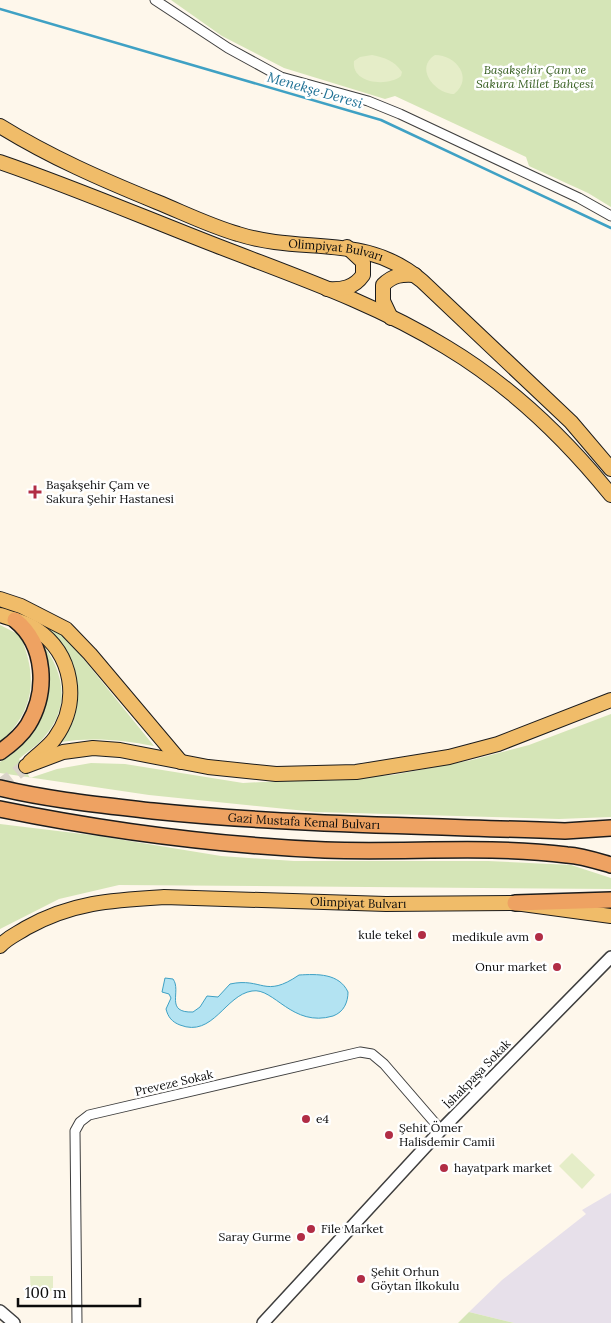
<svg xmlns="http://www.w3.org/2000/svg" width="611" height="1323" font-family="Lora,serif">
  <rect width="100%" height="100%" fill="#fef7eb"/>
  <polygon fill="#e7e0ea" points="611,1193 611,1323 514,1323 469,1312 502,1280 586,1214 582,1210"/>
  <g fill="#d5e5b7">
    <polygon points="171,0 611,0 611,207 588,193 529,166 526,157 395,96 385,99 284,68 222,36"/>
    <path d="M0 604 43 620 69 641 154 746C122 740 93 737 61 742 65 735 72 727 74 718 85 683 72 644 40 624 28 617 13 614 0 609Z"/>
    <path d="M0 625 20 635C38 677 35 711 0 742Z"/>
    <path d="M41 642C64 671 71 706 45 736 38 745 27 752 19 759L30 778 57 769 91 763 125 764 243 783 393 775 472 760 529 745 611 714V817L559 819 316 812 149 795 0 773V762C48 734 52 692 41 642Z"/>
    <polygon points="0,824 99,836 221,856 294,861 488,861 571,865 611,878 611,889 119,885 59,899 0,929"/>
    <polygon points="469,1312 514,1323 458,1323"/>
  </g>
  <g fill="#e5edc8">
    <path d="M372 55C385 58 394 60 402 72L401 76C388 87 351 84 354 61L360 57Z"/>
    <path d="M435 55C456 55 474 78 454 94 435 94 414 68 435 55Z"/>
    <polygon points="572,1153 595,1175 582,1189 559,1166"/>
    <polygon points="30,1276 53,1276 53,1291 31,1292"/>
  </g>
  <path fill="#b3e3f2" stroke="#3fa1c4" d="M299 975C317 974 339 973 348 992 348 1002 344 1012 333 1016 292 1028 274 987 252 991 225 995 213 1038 180 1025 172 1022 168 1017 166 1009L171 998 169 994 162 992 165 978 173 979C182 991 164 1013 193 1012L200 1007 207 996 218 997 230 984C263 977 264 999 299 975Z"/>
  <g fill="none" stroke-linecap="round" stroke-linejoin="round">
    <polyline stroke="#3fa1c4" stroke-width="2.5" points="0,9 381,120 611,228"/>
    <polyline stroke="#dad4c9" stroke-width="14" stroke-dasharray="14 7" stroke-linecap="butt" points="0,786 26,766"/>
    <defs>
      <g id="minor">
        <polyline points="155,0 228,48 281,77 368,101 400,114 579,198 611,216"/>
        <polyline points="77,1323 75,1131 80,1122 89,1115 360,1052 372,1054 384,1064 441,1130"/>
      </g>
      <g id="tertiary">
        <polyline points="0,1311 14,1323"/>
        <polyline points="263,1323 441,1130 611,957"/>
      </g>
      <g id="primary">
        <path id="s1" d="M0 126C50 157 103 180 157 202 184 213 210 226 238 234 304 255 365 232 422 281L571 422 611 469"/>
        <path d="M0 162C73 187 143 217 215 245 292 275 375 303 446 347 511 386 564 437 611 495"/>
        <path d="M327 289C342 290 354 288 363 275V262L347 247"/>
        <path d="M391 318 383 301V285C393 275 402 274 415 275"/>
        <polyline points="0,599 21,606 66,629 90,654 181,762"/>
        <path d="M0 615C12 619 26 622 36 629 73 654 81 702 55 738 49 747 38 754 30 762"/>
        <polyline points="26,766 63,752 93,748 120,750 208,767 276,774 356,772 449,757 498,744 611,700"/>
        <path id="s2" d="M0 946C7 938 17 934 26 928 72 902 113 900 164 897L386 904 515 903 611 916"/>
      </g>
      <g id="trunk">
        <path d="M0 752C10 745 21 736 28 725 48 692 46 645 15 620"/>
        <path id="s3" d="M0 788C50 800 102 805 153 811 290 825 428 826 565 831L611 828"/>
        <path d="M0 809C108 831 215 845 325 850 406 853 486 845 567 855 582 856 597 861 611 865"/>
        <polyline points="515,903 611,900"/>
      </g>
    </defs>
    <use href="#minor" stroke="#3e3e3e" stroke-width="11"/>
    <use href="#tertiary" stroke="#3e3e3e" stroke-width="14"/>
    <use href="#primary" stroke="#1c1c1c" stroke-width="16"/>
    <use href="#trunk" stroke="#1c1c1c" stroke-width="18"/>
    <use href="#minor" stroke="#fff" stroke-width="9"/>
    <use href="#tertiary" stroke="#fff" stroke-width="11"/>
    <use href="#primary" stroke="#f0bc69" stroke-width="14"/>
    <use href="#trunk" stroke="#eea262" stroke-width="15"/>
  </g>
  <g fill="#b12d45" stroke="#fff" stroke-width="2">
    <path d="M32.5 484.5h5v5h5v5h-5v5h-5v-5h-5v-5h5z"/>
    <circle cx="422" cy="935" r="5"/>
    <circle cx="539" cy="937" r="5"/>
    <circle cx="557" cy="967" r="5"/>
    <circle cx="306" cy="1119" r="5"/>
    <circle cx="389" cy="1135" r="5"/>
    <circle cx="444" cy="1168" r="5"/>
    <circle cx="311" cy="1229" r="5"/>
    <circle cx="301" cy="1237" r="5"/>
    <circle cx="361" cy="1279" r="5"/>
  </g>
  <g text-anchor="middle" stroke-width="5" stroke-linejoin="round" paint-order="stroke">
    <g font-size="12" font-style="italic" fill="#365e20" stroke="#fff">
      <text x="535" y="74">Başakşehir Çam ve<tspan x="535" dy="14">Sakura Millet Bahçesi</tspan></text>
    </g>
    <g font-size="12" fill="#0b0b0b" stroke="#fff">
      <text dy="4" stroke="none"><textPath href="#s1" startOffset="361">Olimpiyat Bulvarı</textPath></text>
      <text dy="4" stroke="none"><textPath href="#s3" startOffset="306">Gazi Mustafa Kemal Bulvarı</textPath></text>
      <text dy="4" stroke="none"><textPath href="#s2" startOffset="369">Olimpiyat Bulvarı</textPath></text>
      <text transform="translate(477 1074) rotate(-46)" y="4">İshakpaşa Sokak</text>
      <text transform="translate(174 1083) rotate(-13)" y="4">Preveze Sokak</text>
    </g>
    <g font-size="12" fill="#0b0b0b" stroke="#fff" text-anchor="start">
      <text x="46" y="489">Başakşehir Çam ve<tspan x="46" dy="14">Sakura Şehir Hastanesi</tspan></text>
      <text x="412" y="939" text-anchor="end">kule tekel</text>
      <text x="529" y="941" text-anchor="end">medikule avm</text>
      <text x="547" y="971" text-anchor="end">Onur market</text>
      <text x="316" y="1123">e4</text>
      <text x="399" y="1132">Şehit Ömer<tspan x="399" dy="14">Halisdemir Camii</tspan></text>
      <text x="454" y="1172">hayatpark market</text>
      <text x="321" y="1233">File Market</text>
      <text x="291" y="1241" text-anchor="end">Saray Gurme</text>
      <text x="371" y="1276">Şehit Orhun<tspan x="371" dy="14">Göytan İlkokulu</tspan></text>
    </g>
    <g font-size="14" font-style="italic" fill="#1d7094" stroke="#fff">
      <text transform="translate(315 90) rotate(16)" y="5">Menekşe Deresi</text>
    </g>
  </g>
  <path d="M18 1298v8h122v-8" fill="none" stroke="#0b0b0b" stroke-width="2.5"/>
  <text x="25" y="1298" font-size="15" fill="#0b0b0b" stroke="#ffffff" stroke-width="4" paint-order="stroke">100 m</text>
</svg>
